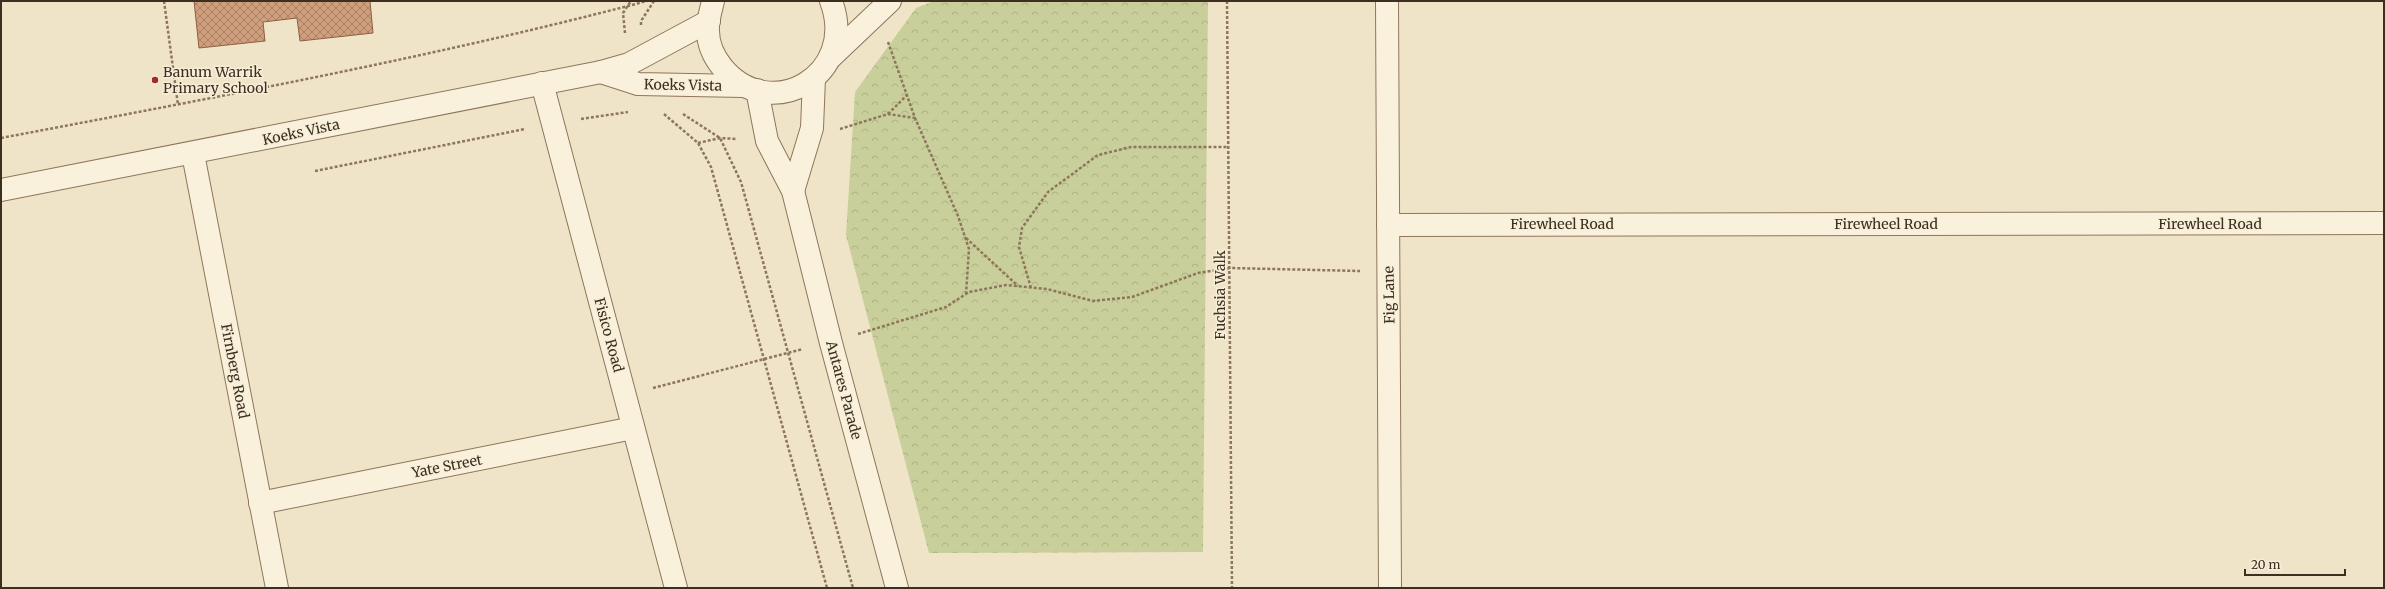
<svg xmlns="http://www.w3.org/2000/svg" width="2385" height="589" font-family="Merriweather,serif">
  <defs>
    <pattern id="park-crowns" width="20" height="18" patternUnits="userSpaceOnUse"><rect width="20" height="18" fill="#c9cf9b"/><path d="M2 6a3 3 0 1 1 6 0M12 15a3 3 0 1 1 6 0" fill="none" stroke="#aeb285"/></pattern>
    <pattern id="building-cross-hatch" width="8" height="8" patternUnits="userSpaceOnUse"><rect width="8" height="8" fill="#cf9f7d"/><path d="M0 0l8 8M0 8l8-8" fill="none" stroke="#a98266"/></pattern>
  </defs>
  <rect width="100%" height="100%" fill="#f0e4c8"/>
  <polygon fill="url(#park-crowns)" points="934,1 1208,1 1203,552 929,553 846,235 855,92 916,8"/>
  <polygon fill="url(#building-cross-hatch)" stroke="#8d5f41" points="194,1 370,1 373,33 300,41 297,18 263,22 265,41 199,48"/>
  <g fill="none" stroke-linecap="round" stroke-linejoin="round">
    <defs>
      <g id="minor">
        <path d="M713 1C711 10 707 22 708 31 708 44 714 57 722 67 770 126 859 75 831 1"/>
        <polyline points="1387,1 1390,588"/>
        <polyline points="831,57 890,1"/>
        <polyline points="601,72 638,84 743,86"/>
        <polyline points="542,83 676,588"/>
        <polyline points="757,90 767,141 793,191 831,343 897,588"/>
        <polyline points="193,154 277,588"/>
        <polyline points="1,190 601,72 629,64 709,21"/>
        <polyline points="793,191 812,128 814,78"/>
        <polyline points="1388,225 2384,223"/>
        <polyline points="260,503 633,428"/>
      </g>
    </defs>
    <use href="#minor" stroke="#8d765c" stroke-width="24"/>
    <g stroke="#8d765c" stroke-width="2.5" stroke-dasharray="3 2" stroke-linecap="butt">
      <polyline points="164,1 178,105"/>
      <polyline points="1227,1 1232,588"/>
      <polyline points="641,25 641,21 654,1"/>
      <polyline points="625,33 623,13 631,1"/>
      <polyline points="888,42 915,118 958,216 969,249 966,294"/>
      <polyline points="664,114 698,143 711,167 827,588"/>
      <polyline points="683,114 720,138 741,182 853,588"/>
      <polyline points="888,114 907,95"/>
      <polyline points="581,119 628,112"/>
      <polyline points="840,129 888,114 915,118"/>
      <path d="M1 138C218 97 434 57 647 1"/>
      <polyline points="698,143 720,138 737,139"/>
      <polyline points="315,171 525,129"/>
      <polyline points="966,238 1018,286"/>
      <polyline points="1031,288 1019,247 1022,228 1048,192 1098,155 1131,147 1229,147"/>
      <polyline points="858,334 946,307 969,292 1006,285 1047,289 1093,301 1132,297 1198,273 1230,268 1360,271"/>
      <polyline points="653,388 803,349"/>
    </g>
    <use href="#minor" stroke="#faf1dc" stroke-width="22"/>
  </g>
  <circle fill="#9e2a2b" stroke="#f7eed8" stroke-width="1.5" cx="155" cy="80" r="4"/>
  <g text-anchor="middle" stroke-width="3" stroke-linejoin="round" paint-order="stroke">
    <g font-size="14" fill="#3d2e20" stroke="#f7eed8" text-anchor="start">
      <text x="163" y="77">Banum Warrik<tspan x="163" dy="16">Primary School</tspan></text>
    </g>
    <g font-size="14" fill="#3d2e20" stroke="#f7eed8">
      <text transform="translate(683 85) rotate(1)" y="5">Koeks Vista</text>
      <text transform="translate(301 132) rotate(-12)" y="5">Koeks Vista</text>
      <text x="1562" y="229">Firewheel Road</text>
      <text x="1886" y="229">Firewheel Road</text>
      <text x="2210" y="229">Firewheel Road</text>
      <text transform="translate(1220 295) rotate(-90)" y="5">Fuchsia Walk</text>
      <text transform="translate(1389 295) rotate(-91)" y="5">Fig Lane</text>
      <text transform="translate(609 335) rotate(75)" y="5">Fisico Road</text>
      <text transform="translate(235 371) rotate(79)" y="5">Firnberg Road</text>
      <text transform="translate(844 390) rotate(75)" y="5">Antares Parade</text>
      <text transform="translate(447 466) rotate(-11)" y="5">Yate Street</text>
    </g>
  </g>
  <rect width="2385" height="589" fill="none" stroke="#3d2e20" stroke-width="4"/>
  <path d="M2245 569v6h100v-6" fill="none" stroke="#3d2e20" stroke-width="2"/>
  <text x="2251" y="569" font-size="12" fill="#3d2e20" stroke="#f7eed8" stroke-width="3" paint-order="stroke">20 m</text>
</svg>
